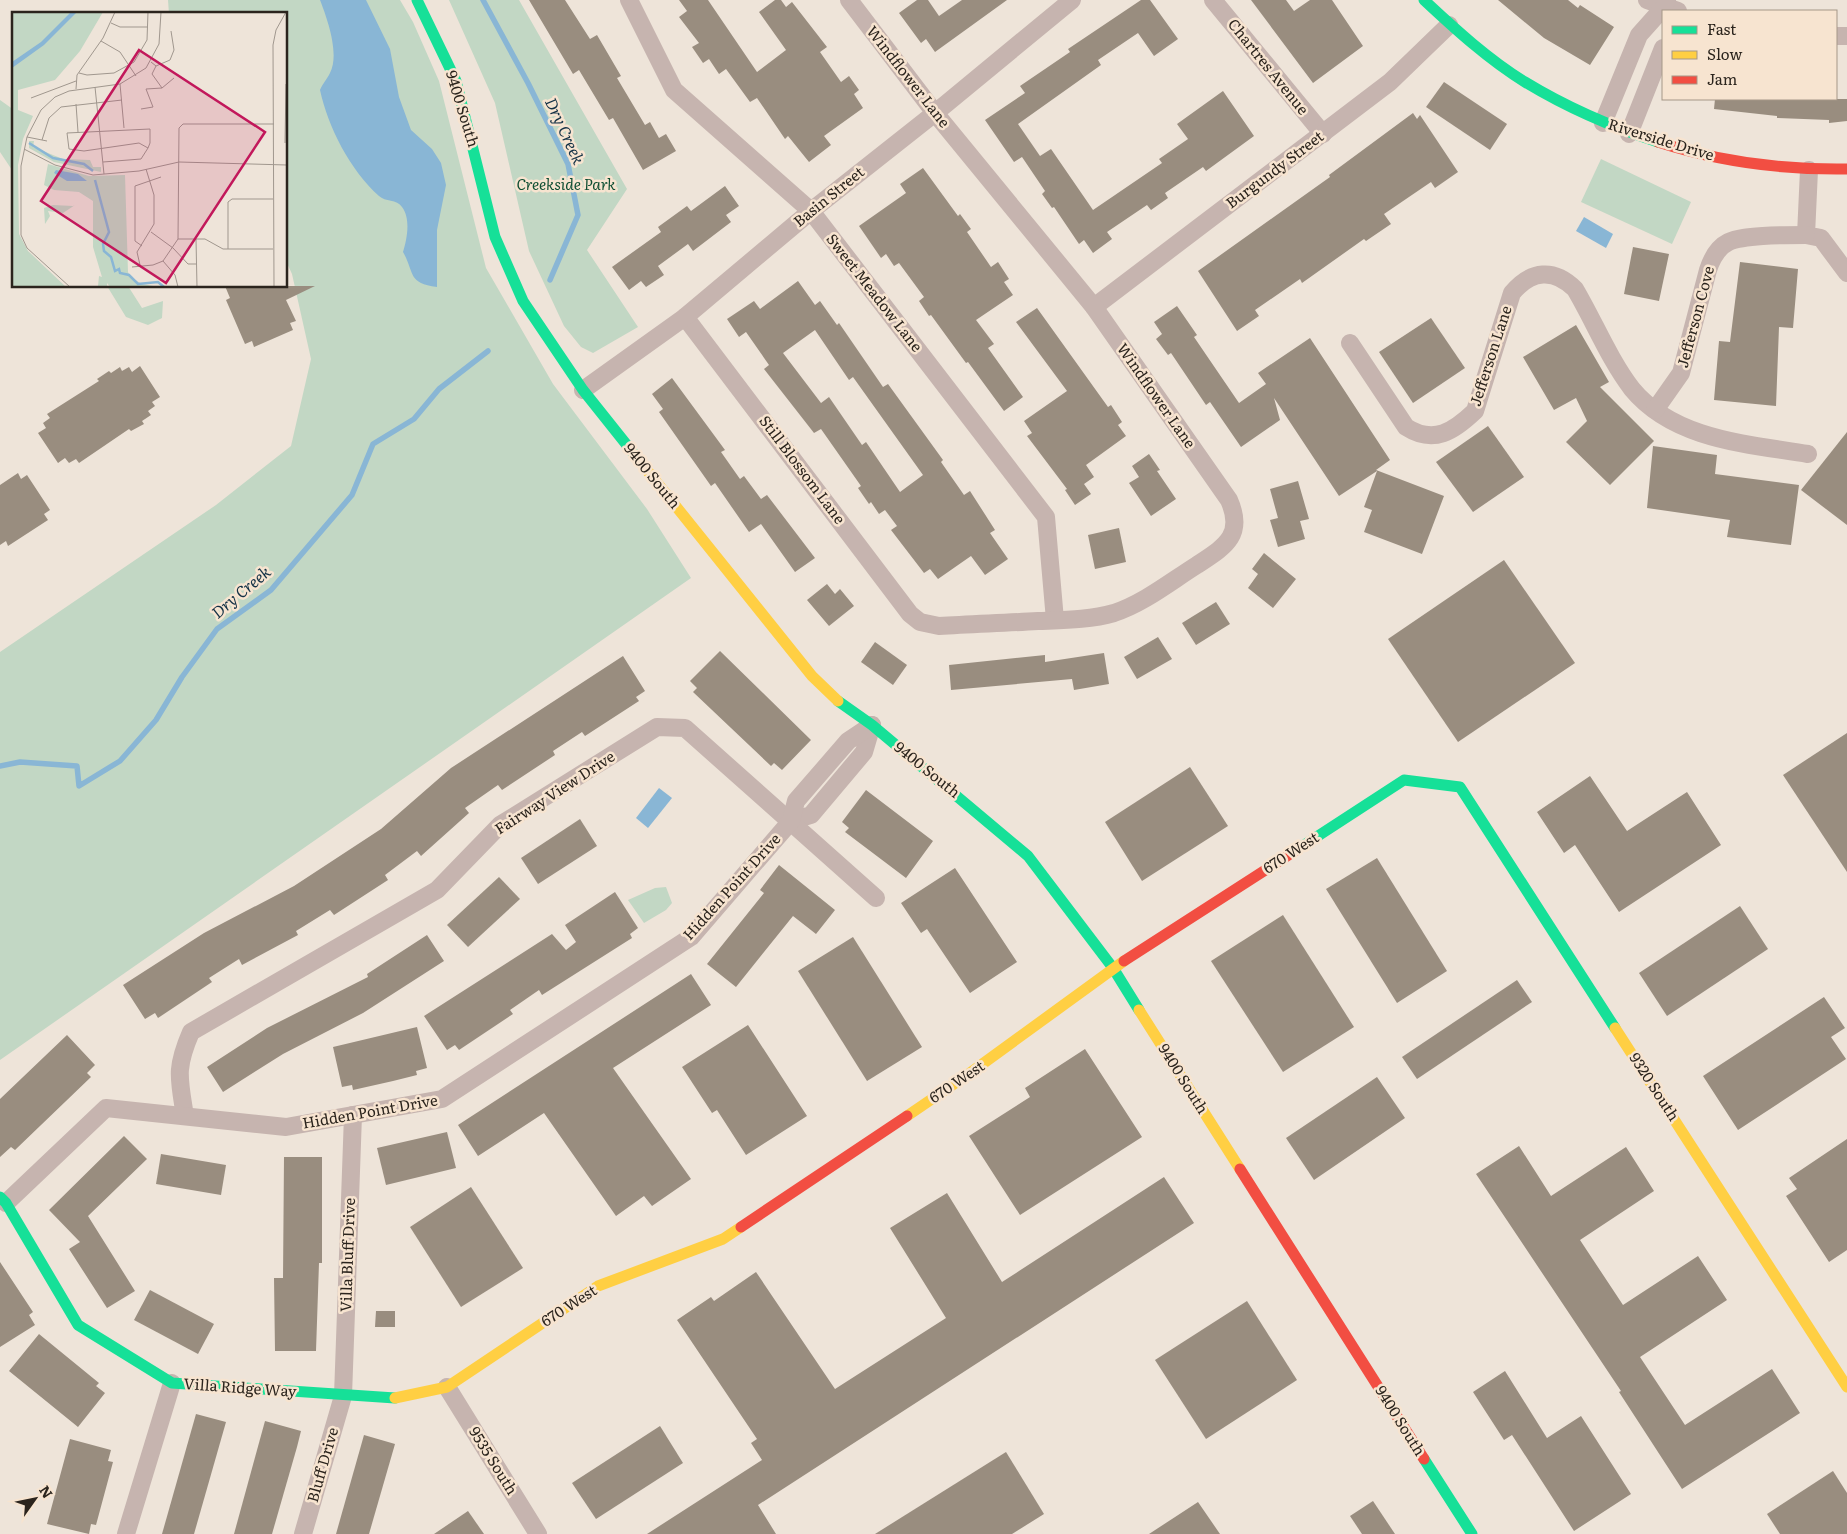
<svg xmlns="http://www.w3.org/2000/svg" width="1847" height="1534" font-family="Literata,serif">
  <rect width="100%" height="100%" fill="#eee4d9"/>
  <g fill="#c2d7c4">
    <polygon points="168,0 400,0 413,22 439,81 486,268 553,384 647,509 691,578 0,1060 0,652 216,505 291,446 311,359 292,274 286,261 286,14 169,14"/>
    <polygon points="449,0 519,0 627,189 587,250 638,327 593,353 581,347 564,326 529,251 495,103"/>
    <polygon points="0,100 14,110 14,173 0,152"/>
    <polygon points="1601,159 1691,202 1672,244 1581,202"/>
    <polygon points="107,286 128,286 142,308 163,301 162,318 148,325 126,317"/>
    <polygon points="666,887 672,903 666,910 644,923 628,900 655,888"/>
  </g>
  <g fill="#89b6d5">
    <path d="M320 0H366L390 49 399 97 411 130 432 149 441 163 446 185 437 230V287C407 283 415 273 403 252 407 239 411 219 402 207 397 199 385 202 379 196 350 170 328 127 320 90 323 83 327 79 330 73 340 54 327 18 320 0Z"/>
    <polygon points="1584,217 1613,234 1606,248 1576,231"/>
    <polygon points="659,788 672,798 648,828 636,818"/>
  </g>
  <g fill="none" stroke-linecap="round" stroke-linejoin="round">
    <g stroke="#89b6d5" stroke-width="5.5">
      <polyline points="483,0 528,83 568,164 578,215 550,280"/>
      <polyline points="0,766 20,762 77,766 79,786 120,761 156,720 182,677 217,629 271,590 352,495 373,444 414,419 439,389 488,351"/>
    </g>
  </g>
  <g fill="#998d7f" fill-rule="evenodd">
    <polygon points="529,0 565,0 590,39 597,35 621,76 617,78 645,125 650,122 659,138 666,134 676,151 643,170 613,118 609,120 579,70 573,74"/>
    <polygon points="679,0 708,0 757,72 786,50 759,12 775,0 781,0 786,7 792,2 827,47 820,52 841,82 849,76 859,90 854,94 863,108 824,136 831,145 809,162 788,136 785,139 757,98 750,102 726,69 719,74 709,59 703,63 692,47 699,43 679,17 687,11"/>
    <polygon points="917,0 928,0 939,16 962,0 1007,0 935,52 926,39 921,43 899,13"/>
    <polygon points="1141,0 1150,0 1178,39 1154,56 1138,33 1098,60 1101,65 1018,124 1040,156 1051,149 1093,210 1162,163 1159,159 1188,139 1177,124 1223,91 1254,136 1206,171 1203,167 1165,193 1168,198 1151,210 1147,205 1107,232 1112,239 1093,253 1084,240 1079,244 1054,207 1052,208 1042,194 1045,191 1022,157 1014,162 985,120 1025,93 1020,86 1070,52 1068,49"/>
    <polygon points="1251,0 1286,0 1294,11 1310,0 1332,0 1363,46 1313,83"/>
    <polygon points="1498,0 1568,0 1578,8 1580,5 1614,27 1590,65 1544,38"/>
    <polygon points="1444,82 1507,124 1490,150 1426,107"/>
    <polygon points="1715,99 1847,99 1847,121 1829,123 1829,120 1777,118 1777,116 1714,109"/>
    <polygon points="1413,113 1417,119 1420,115 1458,172 1435,188 1431,182 1384,214 1391,224 1366,241 1364,239 1302,283 1300,279 1255,310 1259,316 1237,331 1198,271 1330,177 1329,175"/>
    <polygon points="923,168 958,216 960,214 971,229 967,232 991,267 998,262 1009,279 1004,282 1013,295 976,320 994,344 988,348 1023,397 1004,411 968,362 966,363 931,315 929,316 919,301 924,297 899,263 894,266 886,254 881,258 859,226 906,193 900,184"/>
    <polygon points="725,186 739,206 726,215 731,222 693,251 688,244 658,266 664,275 646,287 641,281 629,290 612,267 661,232 658,227 687,206 691,211"/>
    <polygon points="1633,247 1669,254 1659,301 1624,294"/>
    <polygon points="1740,262 1798,269 1793,328 1779,327 1776,406 1714,400 1719,341 1730,342"/>
    <path d="M798 281 815 305 820 301 837 325 839 323 883 387 888 384 943 460 941 462 964 495 970 491 995 530 990 533 1008 559 985 575 971 556 938 579 930 569 924 573 891 530 897 526 885 510 879 514 871 502 869 504 858 488 861 486 821 429 814 433 764 369 769 365 746 332 739 337 727 319 754 301 760 309ZM815 330 849 380 853 377 923 475 900 492 866 442 862 445 829 397 821 403 783 353Z"/>
    <polygon points="225,286 315,286 286,300 296,321 290,323 293,330 254,347 252,341 245,344 226,300 230,298"/>
    <polygon points="1177,306 1197,335 1194,337 1239,403 1266,384 1258,373 1310,338 1390,460 1376,470 1444,496 1422,554 1364,532 1372,510 1364,507 1377,471 1339,496 1274,398 1280,420 1241,447 1210,402 1206,405 1171,353 1168,355 1156,339 1162,334 1154,322"/>
    <polygon points="1037,308 1108,407 1111,405 1122,422 1118,425 1126,436 1086,465 1094,477 1084,484 1091,494 1075,505 1065,490 1067,489 1027,436 1032,433 1024,421 1067,391 1016,322"/>
    <polygon points="1431,318 1465,368 1413,403 1379,352"/>
    <polygon points="1576,325 1609,382 1600,387 1654,441 1610,485 1566,442 1587,421 1576,398 1554,410 1523,357"/>
    <polygon points="140,366 160,397 152,402 155,406 148,411 151,415 142,421 144,424 131,431 129,429 79,463 76,459 69,463 65,458 58,463 38,433 46,428 43,423 50,418 47,414 99,381 97,379 109,371 111,373 120,367 122,371 129,367 132,372"/>
    <polygon points="672,378 725,450 721,452 740,479 744,476 761,499 767,495 815,558 795,572 761,524 749,532 715,483 711,486 659,412 663,409 652,394"/>
    <polygon points="1488,426 1524,477 1473,512 1436,462"/>
    <polygon points="1847,432 1847,525 1801,490"/>
    <polygon points="1653,446 1717,455 1715,474 1799,485 1791,545 1727,537 1730,520 1647,508"/>
    <polygon points="1149,454 1160,470 1157,471 1176,499 1151,516 1129,483 1139,477 1132,466"/>
    <polygon points="18,473 21,479 27,475 50,510 44,514 48,520 8,546 6,541 0,545 0,485"/>
    <polygon points="1298,481 1309,519 1300,521 1305,539 1278,547 1270,520 1278,518 1270,489"/>
    <polygon points="1119,528 1126,562 1095,569 1088,535"/>
    <polygon points="1264,553 1296,579 1273,608 1248,588 1258,574 1252,569"/>
    <polygon points="1504,560 1575,663 1458,742 1388,639"/>
    <polygon points="827,584 835,594 840,589 854,606 829,626 807,600"/>
    <polygon points="1216,602 1230,624 1196,645 1182,623"/>
    <polygon points="1158,637 1172,659 1137,679 1124,657"/>
    <polygon points="875,642 907,665 893,685 861,662"/>
    <polygon points="720,651 811,740 782,770 774,763 771,766 693,692 697,688 690,681"/>
    <polygon points="1104,653 1109,684 1074,690 1072,679 951,690 949,665 1045,655 1045,662"/>
    <polygon points="623,656 645,691 636,697 639,701 585,736 582,732 553,751 555,755 502,790 498,785 465,808 469,813 421,856 417,851 385,875 388,880 334,915 330,910 296,931 298,935 242,965 239,959 209,978 212,982 158,1018 155,1013 145,1019 123,985 204,933 294,886 381,829 451,768"/>
    <polygon points="1847,733 1847,872 1783,775"/>
    <polygon points="1190,767 1228,826 1142,881 1105,822"/>
    <polygon points="1590,776 1627,831 1687,792 1721,845 1619,912 1575,845 1564,853 1537,812"/>
    <polygon points="866,790 933,841 906,878 845,832 849,828 842,822"/>
    <polygon points="580,819 597,846 538,884 521,858"/>
    <polygon points="1377,858 1447,971 1397,1003 1326,889"/>
    <polygon points="779,865 835,910 816,934 793,916 736,987 707,964 764,893 760,890"/>
    <polygon points="955,868 1017,962 970,993 927,929 921,933 901,903"/>
    <polygon points="499,877 520,899 468,947 447,925"/>
    <polygon points="615,892 638,928 630,934 632,938 542,995 539,990 510,1010 513,1014 459,1050 455,1045 447,1050 424,1016 552,934 566,950 576,942 565,925"/>
    <polygon points="1740,906 1768,949 1667,1016 1639,973"/>
    <polygon points="1283,915 1354,1027 1283,1072 1211,961"/>
    <polygon points="427,935 444,961 363,1013 283,1054 223,1092 207,1067 267,1028 368,977 367,974"/>
    <polygon points="853,937 922,1047 867,1081 798,971"/>
    <polygon points="691,974 711,1005 613,1068 691,1179 652,1206 644,1196 616,1216 544,1113 478,1156 458,1125"/>
    <polygon points="1517,980 1532,1002 1417,1079 1402,1057"/>
    <polygon points="1824,997 1845,1028 1831,1037 1846,1059 1738,1130 1703,1076"/>
    <polygon points="748,1025 807,1116 746,1155 717,1110 712,1113 682,1067"/>
    <polygon points="417,1027 427,1068 416,1071 417,1075 393,1081 353,1090 352,1085 342,1087 333,1047"/>
    <polygon points="67,1035 95,1065 87,1073 91,1077 15,1150 11,1147 0,1157 0,1099"/>
    <polygon points="1085,1049 1142,1137 1020,1215 969,1136 1030,1097 1025,1088"/>
    <polygon points="1377,1077 1405,1118 1314,1180 1286,1138"/>
    <polygon points="447,1132 456,1168 386,1185 377,1148"/>
    <polygon points="124,1136 147,1159 88,1216 135,1291 107,1308 69,1249 80,1242 49,1210"/>
    <polygon points="1847,1139 1847,1250 1829,1262 1786,1196 1797,1189 1789,1178"/>
    <polygon points="1519,1146 1551,1196 1626,1147 1654,1191 1580,1240 1623,1305 1698,1256 1727,1300 1640,1357 1685,1425 1772,1369 1800,1413 1682,1489 1619,1392 1621,1391 1476,1174"/>
    <polygon points="161,1154 226,1165 221,1195 156,1184"/>
    <polygon points="284,1157 322,1157 322,1263 319,1263 316,1351 275,1351 274,1278 283,1278"/>
    <polygon points="1164,1177 1194,1223 758,1505 776,1534 647,1534 762,1460 751,1443 757,1439 677,1320 711,1297 714,1301 756,1272 835,1389 946,1318 890,1228 947,1193 1002,1282"/>
    <polygon points="471,1187 523,1268 461,1307 410,1227"/>
    <polygon points="0,1262 33,1312 29,1315 35,1325 0,1347"/>
    <polygon points="150,1290 214,1324 198,1354 134,1320"/>
    <polygon points="1247,1301 1297,1380 1206,1439 1155,1360"/>
    <polygon points="376,1311 395,1311 395,1327 375,1327"/>
    <polygon points="39,1334 99,1383 96,1386 105,1393 78,1427 9,1371"/>
    <polygon points="1505,1371 1547,1438 1581,1416 1631,1494 1574,1531 1512,1435 1504,1440 1473,1392"/>
    <polygon points="196,1414 226,1422 194,1534 162,1534"/>
    <polygon points="265,1421 301,1431 297,1447 272,1534 234,1534"/>
    <polygon points="660,1426 683,1463 596,1519 572,1483"/>
    <polygon points="364,1435 395,1444 369,1534 336,1534"/>
    <polygon points="70,1439 111,1450 108,1461 113,1462 96,1525 91,1524 89,1534 47,1524"/>
    <polygon points="1006,1452 1044,1514 1012,1534 875,1534"/>
    <polygon points="1833,1471 1847,1493 1847,1534 1780,1534 1767,1514"/>
    <polygon points="1373,1501 1395,1534 1362,1534 1350,1516"/>
    <polygon points="1198,1502 1220,1534 1149,1534"/>
    <polygon points="468,1511 484,1534 434,1534"/>
  </g>
  <g fill="none" stroke-linecap="round" stroke-linejoin="round">
    <g stroke="#c6b4af" stroke-width="18">
      <polyline points="629,0 674,90 811,211 1046,517 1055,620"/>
      <polyline points="1213,0 1323,134"/>
      <polyline points="1647,0 1678,11"/>
      <polyline points="1836,36 1847,36"/>
      <polyline points="1603,123 1639,35 1664,7 1667,0"/>
      <polyline points="1629,134 1663,48"/>
      <polyline points="1809,170 1806,235 1821,238 1847,273"/>
      <polyline points="1094,307 1390,82 1449,25"/>
      <path d="M685 317 910 614 920 622 939 626C972 624 1005 623 1038 621 1063 620 1090 620 1114 613 1144 603 1170 582 1197 565 1224 547 1245 536 1229 500L1094 307 935 113 849 0"/>
      <path d="M1350 343 1406 427C1434 445 1454 431 1475 411L1512 293C1531 270 1554 268 1575 289 1594 321 1609 359 1632 389 1674 440 1748 444 1808 454"/>
      <polyline points="583,390 685,317 811,211 935,113 1072,0"/>
      <path d="M1655 410 1681 373 1708 270C1718 239 1734 238 1763 236 1777 235 1791 235 1806 235"/>
      <polyline points="791,821 811,815 864,752 872,725"/>
      <path d="M185 1116C179 1078 175 1069 191 1032L437 890 500 825 657 727 685 728 876 898"/>
      <polyline points="6,1203 106,1108 286,1127 442,1099 691,937 791,821 796,801 848,741 872,725"/>
      <polyline points="447,1387 538,1534"/>
      <polyline points="126,1534 172,1383"/>
      <polyline points="303,1534 343,1396 353,1115"/>
    </g>
    <g stroke="#16e098" stroke-width="11">
      <polyline points="417,0 456,81 495,237 523,301 583,390 638,459"/>
      <path d="M1424 0C1455 29 1489 60 1525 82 1566 107 1612 127 1658 142"/>
      <polyline points="838,701 872,725 1028,856 1113,968 1139,1010"/>
      <polyline points="1301,847 1404,780 1460,787 1615,1028"/>
      <polyline points="0,1197 6,1203 78,1325 172,1383 395,1398"/>
      <polyline points="1424,1459 1472,1534"/>
    </g>
    <g stroke="#ffcf43" stroke-width="11">
      <polyline points="638,459 812,676 838,701"/>
      <polyline points="1139,1010 1240,1169"/>
      <polyline points="1615,1028 1847,1387"/>
      <polyline points="907,1116 970,1073 1124,961"/>
      <polyline points="395,1398 447,1387 598,1286 723,1239 741,1227"/>
    </g>
    <g stroke="#f24e42" stroke-width="11">
      <path d="M1658 142C1720 162 1782 170 1847 169"/>
      <polyline points="1124,961 1301,847"/>
      <polyline points="1240,1169 1424,1459"/>
      <polyline points="741,1227 907,1116"/>
    </g>
  </g>
  <g text-anchor="middle" stroke-width="5" stroke-linejoin="round" paint-order="stroke">
    <g font-size="15" fill="#2b241d" stroke="#f7e4d0">
      <text transform="translate(1268 67) rotate(51)" y="5">Chartres Avenue</text>
      <text transform="translate(908 77) rotate(52)" y="5">Windflower Lane</text>
      <text transform="translate(462 109) rotate(73)" y="5">9400 South</text>
      <text transform="translate(1661 140) rotate(17)" y="5">Riverside Drive</text>
      <text transform="translate(1275 170) rotate(-37)" y="5">Burgundy Street</text>
      <text transform="translate(829 197) rotate(-39)" y="5">Basin Street</text>
      <text transform="translate(874 293) rotate(52)" y="5">Sweet Meadow Lane</text>
      <text transform="translate(1696 317) rotate(-75)" y="5">Jefferson Cove</text>
      <text transform="translate(1491 356) rotate(-72)" y="5">Jefferson Lane</text>
      <text transform="translate(1156 396) rotate(55)" y="5">Windflower Lane</text>
      <text transform="translate(802 470) rotate(53)" y="5">Still Blossom Lane</text>
      <text transform="translate(652 476) rotate(51)" y="5">9400 South</text>
      <text transform="translate(927 770) rotate(39)" y="5">9400 South</text>
      <text transform="translate(555 793) rotate(-33)" y="5">Fairway View Drive</text>
      <text transform="translate(1291 853) rotate(-33)" y="5">670 West</text>
      <text transform="translate(732 887) rotate(-48)" y="5">Hidden Point Drive</text>
      <text transform="translate(1183 1079) rotate(58)" y="5">9400 South</text>
      <text transform="translate(957 1082) rotate(-34)" y="5">670 West</text>
      <text transform="translate(1654 1087) rotate(57)" y="5">9320 South</text>
      <text transform="translate(370 1112) rotate(-10)" y="5">Hidden Point Drive</text>
      <text transform="translate(348 1255) rotate(-88)" y="5">Villa Bluff Drive</text>
      <text transform="translate(569 1306) rotate(-33)" y="5">670 West</text>
      <text transform="translate(240 1388) rotate(4)" y="5">Villa Ridge Way</text>
      <text transform="translate(1400 1421) rotate(58)" y="5">9400 South</text>
      <text transform="translate(493 1461) rotate(58)" y="5">9535 South</text>
      <text transform="translate(323 1465) rotate(-74)" y="5">Bluff Drive</text>
    </g>
    <g font-size="15" font-style="italic" fill="#0e4d32" stroke="#f7e4d0">
      <text x="566" y="190">Creekside Park</text>
    </g>
    <g font-size="16" font-style="italic" fill="#133146" stroke="#f7e4d0">
      <text transform="translate(565 131) rotate(65)" y="6">Dry Creek</text>
      <text transform="translate(241 592) rotate(-40)" y="6">Dry Creek</text>
    </g>
  </g>
  <g transform="translate(12 12)">
    <rect width="275" height="275" fill="#eee4d9"/>
    <path d="M0 0H91L68 39 43 68 6 78V98L21 104 11 127 6 153 7 222 16 239 54 275H0ZM17 129H22L21 135 51 147 78 148 81 155H89V160L42 150 17 136ZM36 152 77 164 113 163 116 260 118 265 130 272 147 275H98L95 271V275L86 274 87 264 90 265 81 235V189L67 180 42 178 32 173ZM41 193 61 194 63 193 51 201 36 199 38 204 33 212 32 196Z" fill="#c2d7c4"/>
    <path d="M59 0H65L32 33 0 56V50L29 30ZM44 158 66 162 75 169H55L42 161Z" fill="#89b6d5"/>
    <path fill="none" stroke="#89b6d5" stroke-width="2.5" d="M17 131 41 146 72 152 81 159M83 168 97 220 91 232 92 239 99 245 103 259 107 257 108 261 117 263 126 272 146 270 152 275"/>
    <path fill="none" stroke="#a0978e" stroke-width="1" d="M99 11 108 15H136M89 29 108 40 124 64M139 50 144 54 158 48 162 38 159 19M144 54 140 62 150 76M67 61 75 63 102 61 122 50 135 28 136 0M108 72 112 116M83 75 92 162M64 77 65 63 91 26 103 0M19 86 64 69M64 92 66 120M129 97 141 95 134 77 150 76 162 66M15 125 35 129M30 128 37 106 49 95 110 88M273 131 274 72M12 137 43 153 81 163 127 159 167 150 275 153M91 150 129 147 136 136 138 131V117L55 121 57 137 72 139 127 131 136 136M139 220 161 236 176 252H185M166 227H193L211 237H261M184 227 185 275M130 234 123 229V174L149 165M216 237V190L220 187H261M151 249 163 263 166 275M128 253 125 240 142 212V183L134 157M120 255 141 253 151 249 166 227 167 116 171 112H262M58 275 15 236 9 223V154L15 125 29 98 43 85 57 79 108 72 134 56 147 32 149 0M262 275 261 33 264 18 274 0"/>
    <path fill="#c2185b" fill-opacity="0.15" stroke="#c2185b" stroke-width="2.5" d="M127 38 253 120 154 271 29 189Z"/>
    <rect width="275" height="275" fill="none" stroke="#2b241d" stroke-width="2.5"/>
  </g>
  <rect x="1662" y="10" width="175" height="90" fill="#f7e4d0" stroke="#a59788"/>
  <rect x="1672" y="26" width="25" height="8" fill="#16e098" stroke="#a59788"/>
  <text x="1707" y="35" font-size="15" fill="#2b241d">Fast</text>
  <rect x="1672" y="51" width="25" height="8" fill="#ffcf43" stroke="#a59788"/>
  <text x="1707" y="60" font-size="15" fill="#2b241d">Slow</text>
  <rect x="1672" y="76" width="25" height="8" fill="#f24e42" stroke="#a59788"/>
  <text x="1707" y="85" font-size="15" fill="#2b241d">Jam</text>
  <g transform="translate(35 1499) rotate(57)" stroke="#f7e4d0" stroke-width="4" paint-order="stroke">
  <path d="M0-4L9 19L0 12L-9 19Z" fill="#2b241d"/>
  <text y="-8" font-size="14" font-weight="bold" text-anchor="middle" fill="#2b241d">N</text>
  </g>
</svg>
